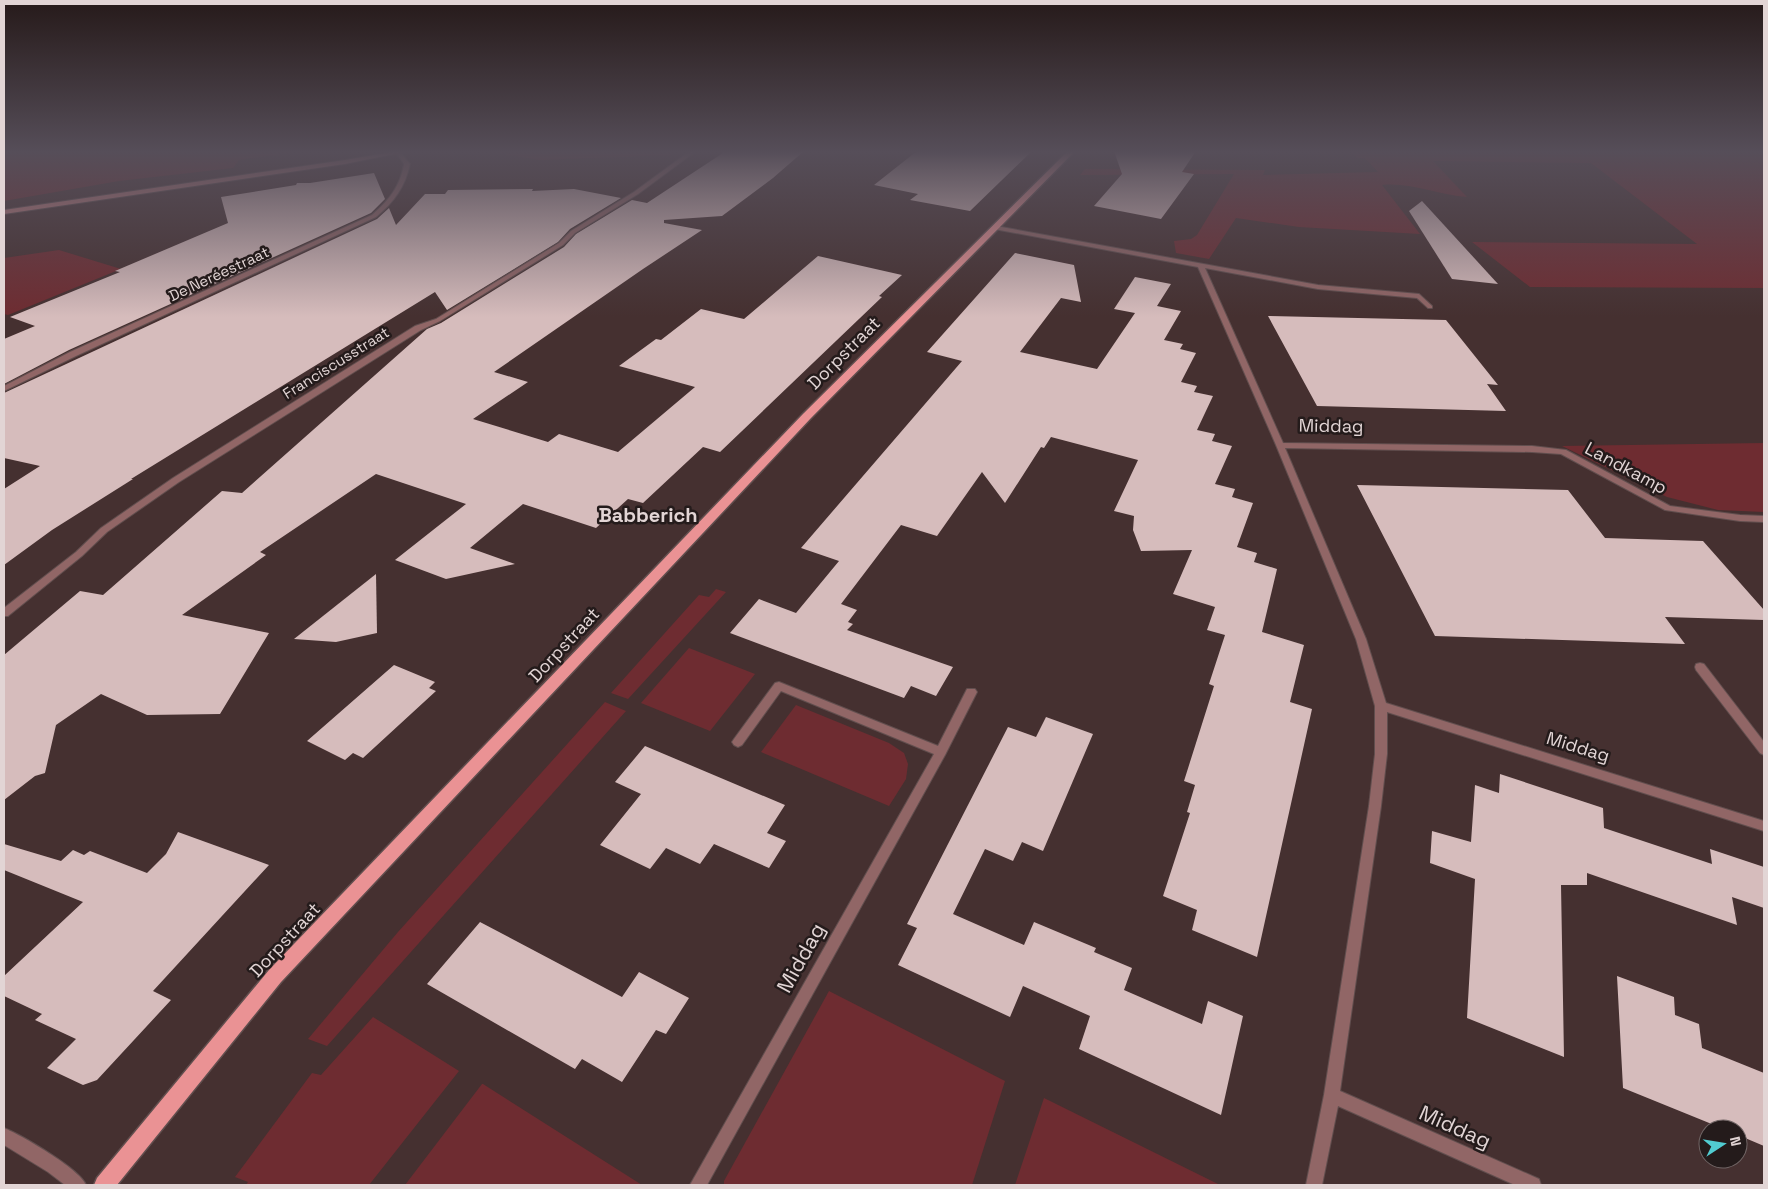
<svg xmlns="http://www.w3.org/2000/svg" width="1768" height="1189" font-family="'Space Grotesk',sans-serif">
  <rect width="100%" height="100%" fill="#453030"/>
  <g fill="#6e2c31">
    <polygon points="4,151 303,151 239,160 233,168 119,181 4,201"/>
    <polygon points="486,151 677,151 670,155 540,160"/>
    <path d="M1351 151H1764V288L1530 287 1472 242 1697 244 1591 163 1433 161 1467 197C1438 195 1411 182 1382 185L1420 234 1299 227 1236 218 1209 259 1176 253 1174 241 1191 239 1197 235 1234 174 1080 175 1085 169 1265 170 1263 175 1378 172 1365 158H1358Z"/>
    <polygon points="59,250 121,269 8,315 4,314 4,258"/>
    <polygon points="1764,443 1764,512 1718,510 1667,497 1562,446"/>
    <polygon points="716,589 726,592 628,699 611,693 699,595 709,597"/>
    <polygon points="689,648 755,674 710,731 641,703"/>
    <polygon points="605,702 626,711 327,1046 308,1039 398,932"/>
    <polygon points="796,705 889,743 904,753 908,764 906,779 889,806 761,752"/>
    <polygon points="829,991 1005,1081 972,1185 724,1185 724,1181"/>
    <polygon points="373,1017 459,1071 369,1185 246,1185 248,1182 235,1177 312,1073 321,1075"/>
    <polygon points="482,1084 483,1084 642,1185 405,1185"/>
    <polygon points="1044,1098 1220,1185 1015,1185"/>
  </g>
  <g fill="#d6bcbc">
    <polygon points="726,151 804,151 773,178 722,216 664,220 664,223 702,230 643,269 494,372 528,382 473,419 548,442 559,434 618,452 695,387 619,366 656,339 661,340 701,309 744,319 818,256 902,275 879,296 882,297 720,452 703,447 643,503 628,499 596,528 523,504 470,548 515,564 446,579 395,560 466,504 376,474 260,552 266,555 182,615 269,633 220,714 147,715 101,694 56,725 45,773 35,776 4,800 4,655 80,591 103,595 222,491 242,493 427,329 441,323 564,247 576,234 632,200 647,203"/>
    <polygon points="917,151 1032,151 970,211 910,200 918,194 874,185"/>
    <polygon points="1114,151 1196,151 1182,172 1194,174 1161,219 1094,206 1122,174"/>
    <polygon points="374,173 385,199 371,213 69,350 4,384 4,339 35,326 10,317 120,272 115,271 228,223 221,197 296,185 297,183 310,183"/>
    <polygon points="533,189 532,191 574,189 621,198 570,229 558,242 447,310 435,292 131,479 133,479 52,530 4,565 4,489 40,466 4,458 4,393 377,219 389,208 396,225 425,194 445,194 448,190"/>
    <polygon points="1422,201 1498,284 1452,279 1409,211"/>
    <polygon points="1015,253 1074,265 1081,302 1061,298 1020,352 1097,369 1135,313 1114,309 1135,277 1171,284 1157,306 1181,311 1164,340 1183,344 1180,349 1196,353 1181,382 1197,386 1194,392 1213,396 1197,430 1215,434 1212,441 1232,446 1215,484 1235,489 1232,497 1253,503 1237,547 1257,553 1254,562 1277,569 1262,632 1304,645 1290,702 1312,709 1257,957 1192,930 1197,910 1163,896 1190,813 1187,812 1195,785 1184,781 1214,686 1209,684 1225,635 1207,630 1215,607 1173,594 1192,550 1141,551 1133,530 1134,516 1114,511 1138,460 1051,437 1044,448 1041,447 1005,503 982,472 937,536 901,525 841,604 857,610 848,622 853,624 847,630 953,667 936,696 911,686 904,698 730,633 759,599 796,613 839,561 801,548 962,361 927,352"/>
    <polygon points="1268,316 1446,320 1498,385 1487,384 1506,411 1317,406"/>
    <polygon points="1357,485 1568,490 1605,538 1703,541 1764,610 1764,620 1665,617 1685,644 1435,636"/>
    <polygon points="376,574 377,633 336,642 294,639"/>
    <polygon points="394,665 435,682 429,688 436,691 363,758 353,753 345,760 307,741"/>
    <polygon points="1046,717 1093,734 1043,851 1022,842 1013,861 985,849 953,914 1024,945 1034,922 1096,948 1094,952 1132,968 1124,990 1202,1024 1208,1001 1243,1016 1221,1115 1079,1049 1090,1016 1023,986 1010,1017 898,965 917,928 907,924 1008,727 1036,737"/>
    <polygon points="645,746 785,805 767,833 786,841 769,868 714,844 700,864 666,848 650,869 600,845 641,794 615,782"/>
    <polygon points="1500,774 1603,808 1604,828 1712,864 1710,849 1764,867 1764,908 1732,897 1737,925 1587,873 1587,885 1561,885 1564,1057 1467,1018 1475,879 1430,863 1432,831 1471,842 1475,785 1499,793"/>
    <polygon points="178,832 269,865 153,991 171,1000 97,1080 83,1085 47,1068 76,1039 35,1020 42,1014 4,996 4,976 83,902 4,870 4,844 61,861 73,850 84,855 90,851 147,873 166,854"/>
    <polygon points="480,922 622,997 639,972 689,998 666,1034 656,1030 622,1082 582,1059 575,1069 427,984"/>
    <polygon points="1617,976 1674,997 1675,1015 1699,1024 1702,1048 1764,1073 1764,1146 1738,1135 1738,1129 1724,1129 1623,1088"/>
  </g>
  <g fill="none" stroke-linecap="round" stroke-linejoin="round">
    <defs>
      <g id="street">
        <polygon points="690,151 696,151 638,194 575,233 563,245 440,321 421,330 179,482 107,532 82,556 8,616 4,616 4,608 76,552 101,528 173,478 415,326 436,319 559,243 571,231 634,192"/>
        <path d="M396 152H400L410 164C405 187 394 202 376 217L76 356 4 391V386L70 352 372 215C389 200 400 187 404 164Z"/>
        <polygon points="996,226 1318,285 1419,294 1432,306 1432,308 1428,308 1417,298 1318,289 1205,268 1283,443 1532,446 1566,450 1670,506 1740,515 1764,516 1764,522 1740,521 1665,510 1561,454 1532,452 1285,448 1366,639 1386,703 1764,821 1764,831 1387,712 1387,754 1381,806 1340,1091 1539,1179 1541,1185 1515,1185 1338,1106 1322,1185 1306,1185 1324,1095 1369,806 1375,754 1375,706 1356,639 1276,445 1198,267 994,229 994,227"/>
        <polygon points="1700,663 1704,664 1764,742 1764,755 1760,753 1696,670 1695,667 1696,664"/>
        <polygon points="779,682 938,746 967,689 975,689 977,692 945,755 707,1185 690,1185 934,754 781,691 742,745 738,747 734,745 732,742 734,739 775,683"/>
        <path d="M4 1128C21 1135 80 1169 86 1185H65L48 1172 4 1145Z"/>
      </g>
      <polygon id="secondary" points="397,151 409,151 345,164 4,214 4,210 345,160"/>
      <polygon id="primary" points="1068,151 1075,151 811,418 281,982 117,1185 94,1185 97,1178 269,970 803,414"/>
    </defs>
    <use href="#street" stroke="#614e4e" stroke-width="2"/>
    <use href="#secondary" stroke="#614e4e" stroke-width="2"/>
    <use href="#primary" stroke="#614e4e" stroke-width="3"/>
    <use href="#street" fill="#916666" fill-rule="evenodd"/>
    <use href="#secondary" fill="#c37f80" fill-rule="evenodd"/>
    <use href="#primary" fill="#ea9294" fill-rule="evenodd"/>
  </g>
  <linearGradient id="sky" x2="0" y2="1"><stop stop-color="#261a1a"/><stop offset="0.48" stop-color="#564e59"/><stop offset="1" stop-color="#564e59" stop-opacity="0"/></linearGradient>
  <rect width="1768" height="317" fill="url(#sky)"/>
  <g text-anchor="middle" stroke-width="5" stroke-linejoin="round" paint-order="stroke">
    <g font-size="15" fill="#e2d5d5" stroke="#241b1b">
      <text transform="translate(219 274) rotate(-25)" y="5">De Neréestraat</text>
      <text transform="translate(336 363) rotate(-32)" y="5">Franciscusstraat</text>
    </g>
    <g font-size="18" fill="#e2d5d5" stroke="#241b1b">
      <text transform="translate(844 353) rotate(-45)" y="6">Dorpstraat</text>
      <text transform="translate(1331 426) rotate(1)" y="6">Middag</text>
      <text transform="translate(1626 468) rotate(28)" y="6">Landkamp</text>
      <text transform="translate(564 645) rotate(-47)" y="6">Dorpstraat</text>
      <text transform="translate(1578 747) rotate(17)" y="6">Middag</text>
      <text transform="translate(285 940) rotate(-47)" y="6">Dorpstraat</text>
    </g>
    <g font-size="20" font-weight="bold" fill="#e2d5d5" stroke="#241b1b">
      <text x="648" y="522">Babberich</text>
    </g>
    <g font-size="21" fill="#e2d5d5" stroke="#241b1b">
      <text transform="translate(801 958) rotate(-61)" y="7">Middag</text>
      <text transform="translate(1455 1127) rotate(24)" y="7">Middag</text>
    </g>
  </g>
  <rect width="1768" height="1189" fill="none" stroke="#e2d5d5" stroke-width="10"/>
  <g transform="translate(1723 1144) rotate(78)"><circle r="24" fill="#241b1b" stroke="#706565"/>
  <path d="M0-4L9 19L0 12L-9 19Z" fill="#51ccd1"/>
  <text y="-8" font-size="14" font-weight="bold" text-anchor="middle" fill="#e2d5d5">N</text>
  </g>
</svg>
